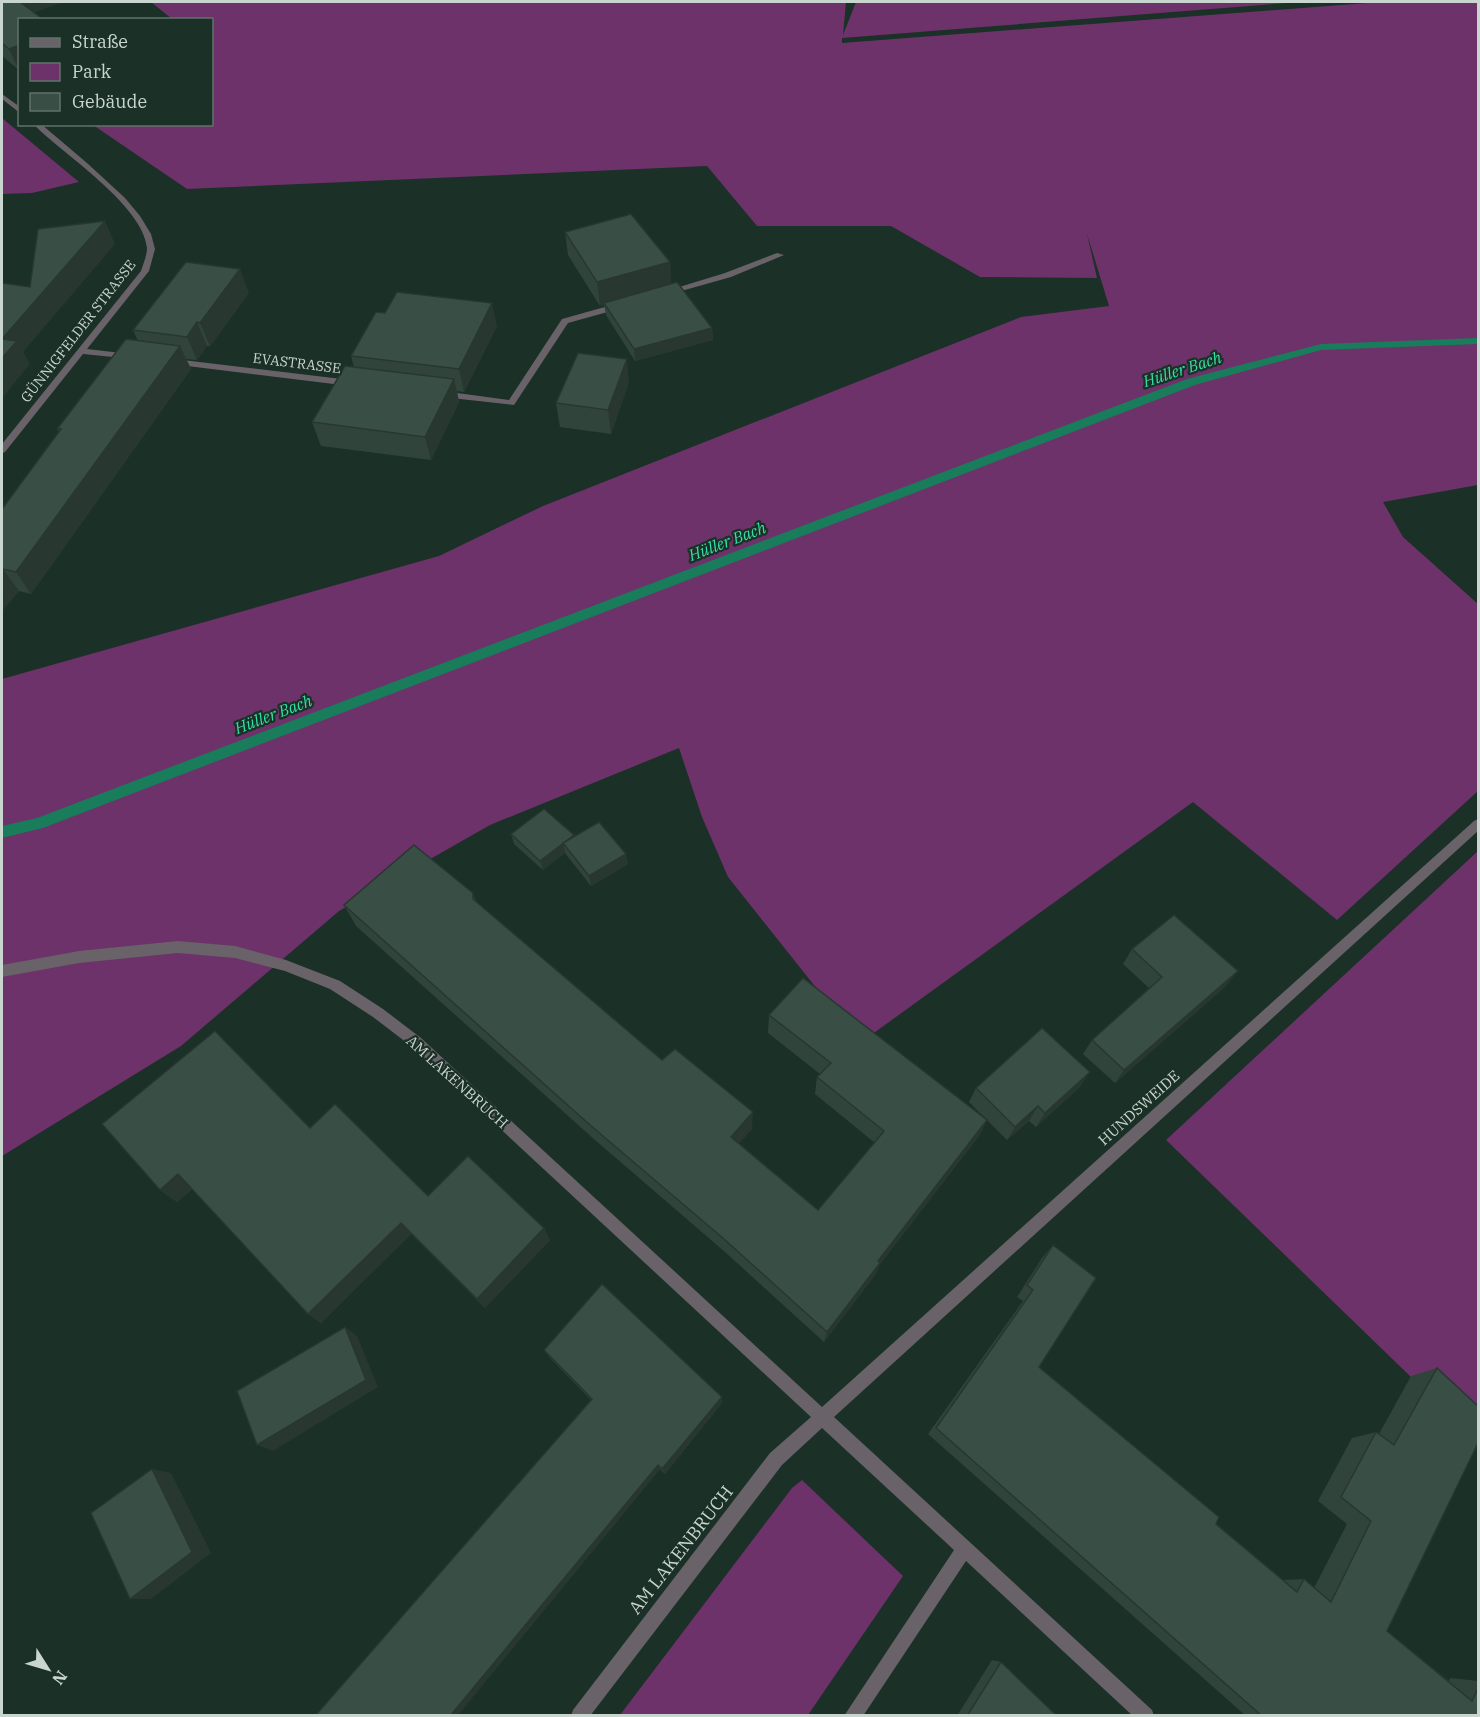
<svg xmlns="http://www.w3.org/2000/svg" width="1480" height="1717" font-family="'IBM Plex Serif',serif">
  <rect width="100%" height="100%" fill="#1b3027"/>
  <g fill="#6c3269">
    <polygon points="151,2 846,2 843,35 856,2 1300,2 842,38 842,43 1380,2 1478,2 1478,485 1383,502 1403,537 1478,604 1478,791 1337,920 1193,802 860,1043 728,877 702,817 679,748 490,825 339,911 181,1046 2,1156 2,679 439,556 543,506 1021,317 1109,306 1087,234 1097,278 980,277 891,226 757,226 707,166 187,189 93,125 212,124 212,20 172,19"/>
    <polygon points="2,118 79,182 32,193 2,194"/>
    <polygon points="1478,851 1478,1445 1411,1377 1166,1140"/>
    <polygon points="802,1480 903,1576 808,1715 620,1715 792,1488"/>
  </g>
  <g fill="none" stroke-linecap="round" stroke-linejoin="round">
    <polygon fill="#197c5b" fill-rule="evenodd" points="1478,338 1478,344 1321,350 1195,385 43,828 2,838 2,826 37,818 1187,379 1321,344"/>
    <g fill="#696269" fill-rule="evenodd">
      <polygon points="2,94 20,107 20,113 2,99"/>
      <path d="M33 124H41L87 163 125 198 140 216 151 234 155 249 149 271 87 349 130 354 133 355V359L83 354 5 452 2 453V444L141 271C143 264 147 256 147 248 143 205 63 154 33 124Z"/>
      <polygon points="777,253 784,255 731,277 667,295 663,292 725,273"/>
      <polygon points="619,303 623,306 622,308 568,323 514,405 442,397 437,394 442,391 509,400 562,319"/>
      <polygon points="174,359 350,380 355,383 350,386 171,364 171,360"/>
      <polygon points="1478,819 1478,831 834,1417 1152,1710 1154,1716 1133,1716 966,1561 863,1716 844,1716 954,1550 822,1428 782,1465 590,1716 571,1716 573,1710 770,1453 811,1417 411,1046 373,1017 330,989 285,971 235,958 178,953 79,963 2,977 2,965 79,951 178,941 235,946 286,960 340,981 383,1009 421,1038 822,1407 1474,821"/>
    </g>
  </g>
  <g fill="#31443b">
    <polygon points="2,2 63,2 34,12 19,70 2,56"/>
    <polygon points="565,232 670,262 671,284 712,328 713,340 635,361 606,315 604,305 600,306 568,255"/>
    <polygon points="249,293 210,346 207,346 197,360 186,359 191,369 31,594 19,591 2,611 2,509 59,432 57,429 138,341 133,330"/>
    <polygon points="497,326 464,392 457,391 459,402 431,460 321,446 312,422 354,367 351,356"/>
    <polygon points="629,382 611,434 560,427 556,403"/>
    <polygon points="511,834 574,837 628,864 591,886 565,853 543,870 514,844"/>
    <polygon points="473,893 476,902 662,1060 752,1129 739,1143 818,1210 875,1143 815,1094 817,1077 820,1074 768,1033 769,1015 986,1119 969,1102 976,1088 1080,1087 1036,1127 1029,1121 1007,1140 987,1120 979,1136 880,1264 875,1275 824,1342 725,1252 595,1140 356,926 344,905"/>
    <polygon points="1132,949 1226,986 1115,1083 1083,1054 1092,1040 1149,988 1123,964"/>
    <polygon points="310,1128 428,1196 544,1228 550,1240 485,1308 411,1234 321,1323 308,1314 192,1189 177,1202 160,1190"/>
    <polygon points="1053,1245 1039,1367 1216,1524 1283,1580 1304,1579 1314,1588 1347,1524 1318,1501 1352,1438 1376,1432 1379,1434 1411,1376 1437,1368 1387,1631 1449,1681 1450,1678 1479,1681 1479,1716 1246,1716 928,1434 1023,1301 1017,1297 1042,1258"/>
    <polygon points="544,1350 722,1403 665,1474 660,1469 457,1716 315,1716 591,1400 550,1358"/>
    <polygon points="992,1660 1001,1662 1057,1716 957,1716"/>
  </g>
  <g fill="#283730">
    <polygon points="15,2 63,2 21,16"/>
    <polygon points="20,45 20,70 19,70 9,49"/>
    <polygon points="105,221 115,244 23,352 30,364 2,398 2,339"/>
    <polygon points="670,262 671,286 604,303 604,305 600,306 597,282"/>
    <polygon points="240,269 249,293 210,346 200,323"/>
    <polygon points="492,303 497,326 464,392 459,369"/>
    <polygon points="197,322 207,346 197,360 187,337"/>
    <polygon points="712,328 713,340 635,361 634,349"/>
    <polygon points="180,346 191,369 31,594 16,572"/>
    <polygon points="627,359 629,382 611,434 608,410"/>
    <polygon points="454,379 459,402 431,460 425,437"/>
    <polygon points="3,569 19,591 2,611 2,570"/>
    <polygon points="563,843 565,853 543,870 540,861"/>
    <polygon points="626,854 628,864 591,886 589,876"/>
    <polygon points="1238,971 1226,986 1115,1083 1124,1070"/>
    <polygon points="1090,1072 1080,1087 1036,1127 1045,1113"/>
    <polygon points="1038,1106 1029,1121 1007,1140 1015,1127"/>
    <polygon points="753,1112 752,1129 732,1152 731,1137"/>
    <polygon points="987,1120 979,1136 880,1264 875,1275 824,1342 827,1332 878,1261"/>
    <polygon points="178,1174 195,1187 177,1202 160,1190"/>
    <polygon points="401,1223 411,1234 321,1323 308,1314"/>
    <polygon points="544,1228 550,1240 485,1308 477,1299"/>
    <polygon points="345,1327 357,1336 378,1387 273,1451 257,1445"/>
    <polygon points="722,1397 722,1403 665,1474 662,1469"/>
    <polygon points="658,1465 660,1469 457,1716 450,1716"/>
    <polygon points="152,1469 171,1473 211,1553 151,1599 130,1599"/>
  </g>
  <g fill="#394f45" stroke="#283730" stroke-width="1.5">
    <polygon points="2,2 20,2 44,20 20,20 20,45 9,49 2,43"/>
    <polygon points="631,214 670,262 597,282 565,232"/>
    <polygon points="105,221 2,339 17,341 2,358 2,283 30,287 38,229"/>
    <polygon points="186,262 240,269 200,323 197,322 187,337 133,330"/>
    <polygon points="677,282 712,328 634,349 604,303"/>
    <polygon points="397,292 492,303 459,369 351,356 376,312 385,313"/>
    <polygon points="126,339 180,346 16,572 3,569 2,570 2,509 61,429 57,429"/>
    <polygon points="578,353 627,359 608,410 556,403"/>
    <polygon points="345,366 454,379 425,437 312,422"/>
    <polygon points="544,809 574,835 540,861 511,834"/>
    <polygon points="599,822 626,854 589,876 563,843"/>
    <polygon points="414,845 473,893 473,899 662,1060 675,1049 753,1112 731,1137 818,1210 884,1131 817,1077 831,1063 769,1015 803,978 987,1120 878,1261 880,1263 827,1332 724,1239 590,1125 344,905"/>
    <polygon points="1174,915 1238,971 1124,1070 1092,1040 1162,977 1132,949"/>
    <polygon points="1042,1028 1090,1072 1045,1113 1038,1106 1015,1127 976,1088"/>
    <polygon points="215,1031 310,1128 335,1104 428,1196 468,1156 544,1228 477,1299 401,1223 308,1314 178,1174 160,1190 102,1124"/>
    <polygon points="1053,1245 1096,1278 1039,1367 1219,1517 1216,1524 1297,1592 1304,1579 1331,1602 1371,1521 1341,1497 1376,1432 1394,1445 1437,1368 1479,1407 1479,1441 1387,1631 1472,1701 1479,1686 1479,1716 1262,1716 936,1428 1033,1290 1027,1285"/>
    <polygon points="602,1284 722,1397 662,1469 658,1465 450,1716 315,1716 592,1399 544,1350"/>
    <polygon points="345,1327 366,1380 257,1445 237,1391"/>
    <polygon points="152,1469 192,1552 130,1599 91,1513"/>
    <polygon points="1001,1662 1057,1716 967,1716"/>
  </g>
  <g text-anchor="middle" stroke-width="4.5" stroke-linejoin="round" paint-order="stroke">
    <g font-size="14" fill="#c9d5cf" stroke="#1b3027">
      <text transform="translate(78 331) rotate(-52)" y="5">GÜNNIGFELDER STRASSE</text>
      <text transform="translate(297 363) rotate(7)" y="5">EVASTRASSE</text>
    </g>
    <g font-size="15" fill="#c9d5cf" stroke="#1b3027">
      <text transform="translate(457 1082) rotate(42)" y="5">AM LAKENBRUCH</text>
      <text transform="translate(1139 1108) rotate(-42)" y="5">HUNDSWEIDE</text>
    </g>
    <g font-size="16" font-style="italic" fill="#35dfa6" stroke="#1b3027">
      <text transform="translate(1182 369) rotate(-18)" y="6">Hüller Bach</text>
      <text transform="translate(727 541) rotate(-21)" y="6">Hüller Bach</text>
      <text transform="translate(273 714) rotate(-21)" y="6">Hüller Bach</text>
    </g>
    <g font-size="18" fill="#c9d5cf" stroke="#1b3027">
      <text transform="translate(681 1550) rotate(-52)" y="6">AM LAKENBRUCH</text>
    </g>
  </g>
  <rect width="1480" height="1717" fill="none" stroke="#c9d5cf" stroke-width="6"/>
  <rect x="18" y="18" width="195" height="108" fill="#1b3027" stroke="#61726a" stroke-width="1.5"/>
  <rect x="30" y="38" width="30" height="9" fill="#696269" stroke="#61726a" stroke-width="1.5"/>
  <text x="72" y="48" font-size="18" fill="#c9d5cf">Straße</text>
  <rect x="30" y="63" width="30" height="18" fill="#6c3269" stroke="#61726a" stroke-width="1.5"/>
  <text x="72" y="78" font-size="18" fill="#c9d5cf">Park</text>
  <rect x="30" y="93" width="30" height="18" fill="#394f45" stroke="#61726a" stroke-width="1.5"/>
  <text x="72" y="108" font-size="18" fill="#c9d5cf">Gebäude</text>
  <g transform="translate(48 1669) rotate(127)" stroke="#1b3027" stroke-width="4.5" paint-order="stroke">
  <path d="M0-4.5L10 22L0 15L-10 22Z" fill="#c9d5cf"/>
  <text y="-9" font-size="16" font-weight="bold" text-anchor="middle" fill="#c9d5cf">N</text>
  </g>
</svg>
